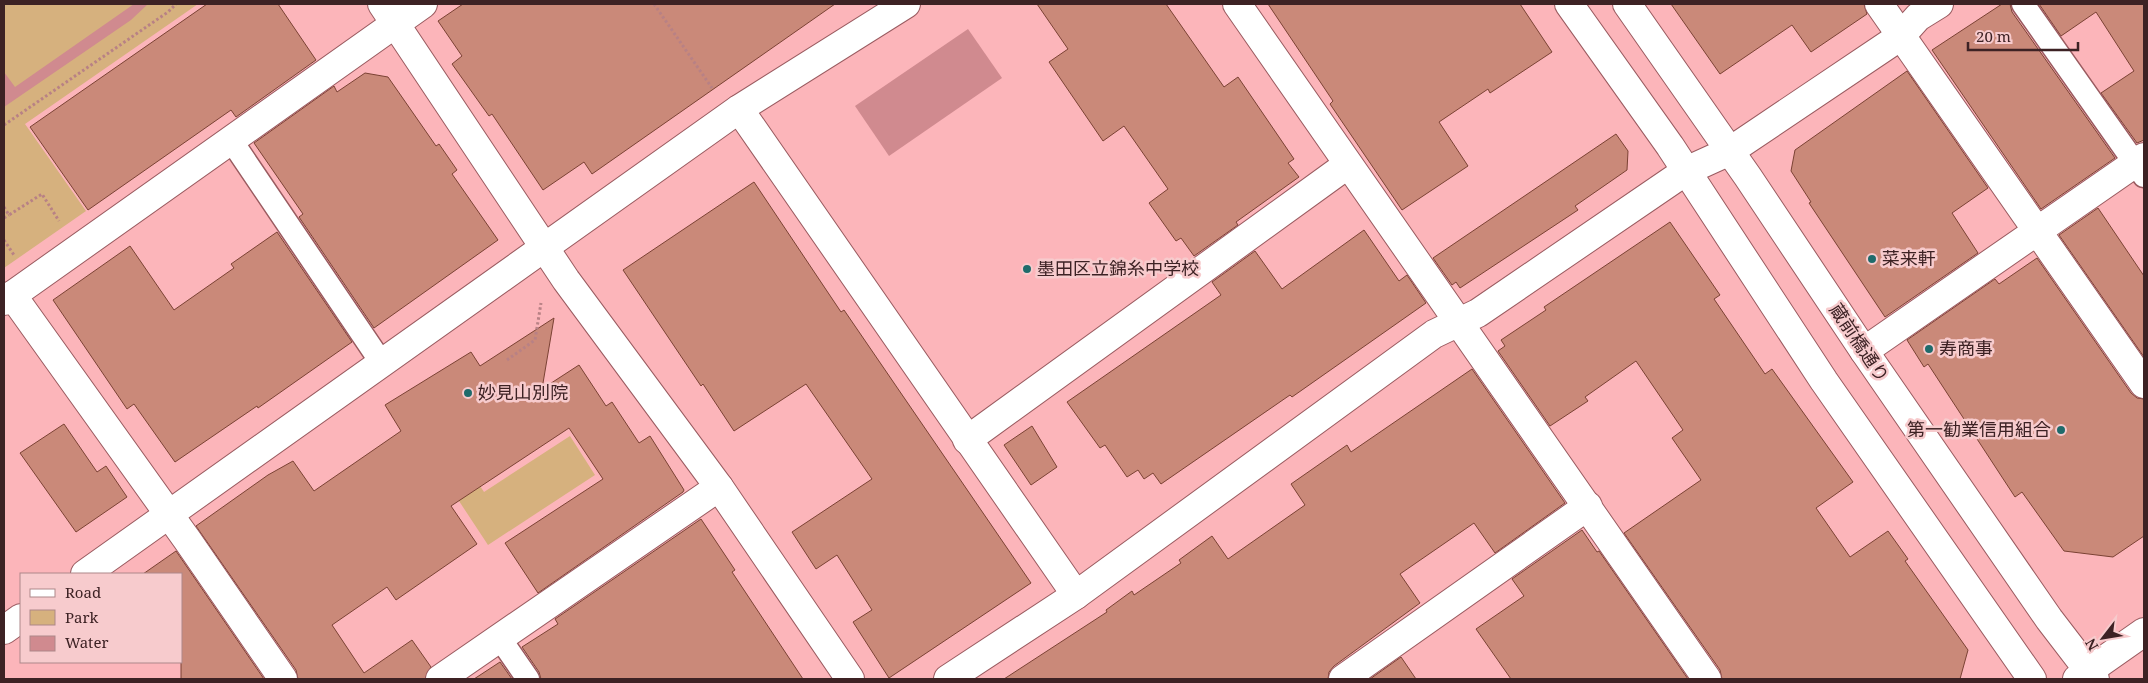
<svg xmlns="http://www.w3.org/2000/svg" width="2148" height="683" font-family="'Noto Serif','Noto Sans JP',serif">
  <rect width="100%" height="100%" fill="#fcb5ba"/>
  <g fill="#d6b17e">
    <polygon points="4,4 198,4 25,124 86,211 4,268"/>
    <polygon points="570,436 595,475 488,545 430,457 452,443 484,492"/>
  </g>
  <g fill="#d08a8f">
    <polygon points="134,4 148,4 131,20 4,107 4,72 15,87"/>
    <polygon points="968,29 1002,78 889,156 855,106"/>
  </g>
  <g fill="#ca8979" stroke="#7b4234">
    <polygon points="207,4 278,4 316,60 236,117 231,110 88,210 30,127"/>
    <polygon points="463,4 835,4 592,174 584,162 543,190 492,114 489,116 452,64 462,56 438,21"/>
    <polygon points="1037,4 1166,4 1224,87 1238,77 1294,159 1288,163 1299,177 1236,222 1238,225 1194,256 1181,238 1176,241 1149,203 1168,189 1124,126 1103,141 1049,62 1068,49"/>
    <polygon points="1268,4 1520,4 1552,52 1490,93 1488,89 1439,122 1468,166 1402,210 1330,104 1333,101"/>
    <polygon points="1671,4 1864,4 1867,14 1811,52 1792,25 1720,74"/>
    <polygon points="2002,4 2010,4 2012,12 2115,158 2041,209 1932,50"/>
    <polygon points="2039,4 2144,4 2144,140 2137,143 2101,93 2134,71 2096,12 2061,36"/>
    <polygon points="1907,71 1988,188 1952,213 1978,253 1885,317 1809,203 1811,202 1791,171 1795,150"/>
    <polygon points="365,73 388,77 436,146 439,144 457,170 452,174 498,240 374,328 299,217 303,214 254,143 334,86 337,92"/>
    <polygon points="1616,134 1628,151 1627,170 1575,206 1578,210 1460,288 1456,282 1452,285 1433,258"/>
    <polygon points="754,182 841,312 844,310 1031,583 889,678 853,622 872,610 837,555 816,569 792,532 872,479 806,384 734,431 703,384 701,386 623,270"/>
    <polygon points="2098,208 2144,276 2144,357 2059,235"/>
    <polygon points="1670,222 1720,295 1714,299 1765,374 1772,369 1853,482 1816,508 1850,557 1888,531 1908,559 1905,561 1968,650 1960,679 1722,679 1720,670 1624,533 1701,480 1672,438 1683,430 1636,361 1585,397 1588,401 1550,426 1498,351 1505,346 1501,340 1546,310 1544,307"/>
    <polygon points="1364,230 1399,281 1407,275 1426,303 1292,397 1290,395 1161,484 1153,473 1144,479 1138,470 1127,477 1105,445 1100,448 1067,402 1221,295 1212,282 1255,251 1282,289"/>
    <polygon points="277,232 352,342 295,382 258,408 257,406 175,462 134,404 127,409 53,300 130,246 174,310 234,268 231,264"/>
    <polygon points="2037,258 2131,393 2137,398 2144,399 2144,536 2113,557 2064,551 2022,492 2015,497 1928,364 1924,367 1907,340 1995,279 1999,284"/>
    <polygon points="554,318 542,389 579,365 606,406 612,402 639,443 650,436 684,490 683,492 538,593 505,543 603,479 569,428 451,506 477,544 396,600 387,587 332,625 364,673 412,640 431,667 425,679 298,679 296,670 196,526 268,475 293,461 314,491 401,431 385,405 471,352 480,366"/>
    <polygon points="1472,369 1565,503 1495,553 1474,523 1400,574 1420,603 1334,666 1329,672 1328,679 1004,679 1107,612 1106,610 1132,591 1134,595 1181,563 1179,560 1212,536 1228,559 1305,505 1291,484 1347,445 1351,452"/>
    <polygon points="64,424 97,472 106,466 127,497 76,532 20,453"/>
    <polygon points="1032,426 1057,467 1031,485 1004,445"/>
    <polygon points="701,519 735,570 732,572 803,679 541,679 539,672 522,647 558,624 555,619"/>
    <polygon points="1582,530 1597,552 1599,551 1688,679 1511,679 1476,629 1524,596 1512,579"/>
    <polygon points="176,551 264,679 181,679 181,574 143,574"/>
    <polygon points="1401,657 1416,679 1370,679"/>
    <polygon points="500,662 512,679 474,679"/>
  </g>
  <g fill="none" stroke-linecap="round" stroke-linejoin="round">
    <defs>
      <g id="lane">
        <polyline points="2023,4 2144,176"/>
        <polyline points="231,140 381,362"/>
        <polyline points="499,637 528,679"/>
      </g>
      <g id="street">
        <polyline points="1237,4 1707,679"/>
        <polyline points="1879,4 2144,384"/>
        <polyline points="739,109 1076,595"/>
        <polyline points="12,295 188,541 283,679"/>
        <polyline points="4,301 423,4"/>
        <polyline points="1864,351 2144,157"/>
        <polyline points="967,440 1347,165"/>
        <polyline points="85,574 739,109 906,4"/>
        <polyline points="4,630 21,618"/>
        <polyline points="440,679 719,487"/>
        <polyline points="948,679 1076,595 1434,334 1478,313 1686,171 1730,151 1901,36 1918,17 1939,4"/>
        <polyline points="1343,679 1588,506"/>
      </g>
      <polyline id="secondary" points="382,4 566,280 719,487 850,679"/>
      <g id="primary">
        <polyline points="1569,4 1670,146 1824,381 2032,679"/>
        <polyline points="1627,4 1748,177 1864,351 2049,619 2095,679"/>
        <polyline points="2077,679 2144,632"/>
      </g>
    </defs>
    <use href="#lane" stroke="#9a5b60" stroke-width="25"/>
    <use href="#street" stroke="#9a5b60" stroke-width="30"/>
    <use href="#secondary" stroke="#9a5b60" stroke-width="30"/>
    <use href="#primary" stroke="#9a5b60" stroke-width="30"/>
    <g stroke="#b88185" stroke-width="3" stroke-dasharray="2.5 2.5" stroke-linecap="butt">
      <polyline points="654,4 712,88"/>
      <polyline points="4,125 168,12 176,4"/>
      <polyline points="4,207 9,215 42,194 59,221"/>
      <polyline points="4,218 9,215"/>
      <polyline points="4,240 14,255"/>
      <polyline points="507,360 535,340 541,303"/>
    </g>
    <use href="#lane" stroke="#fff" stroke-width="22"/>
    <use href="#street" stroke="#fff" stroke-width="28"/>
    <use href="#secondary" stroke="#fff" stroke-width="28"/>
    <use href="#primary" stroke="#fff" stroke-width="28"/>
  </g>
  <g fill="#1f6b6b" stroke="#f7cbcd" stroke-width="2">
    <circle cx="1872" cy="259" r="5"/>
    <circle cx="1027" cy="269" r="5"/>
    <circle cx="1929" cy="349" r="5"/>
    <circle cx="468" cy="393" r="5"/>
    <circle cx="2061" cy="430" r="5"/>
  </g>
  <g text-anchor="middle" stroke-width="5" stroke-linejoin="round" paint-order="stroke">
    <g font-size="18" fill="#3d2224" stroke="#f7cbcd" text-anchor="start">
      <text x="1882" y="265">菜来軒</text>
      <text x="1037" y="275">墨田区立錦糸中学校</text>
      <text x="1939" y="355">寿商事</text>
      <text x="478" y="399">妙見山別院</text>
      <text x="2051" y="436" text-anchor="end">第一勧業信用組合</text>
    </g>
    <g font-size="18" fill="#3d2224" stroke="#f7cbcd">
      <text transform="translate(1859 343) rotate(56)" y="6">蔵前橋通り</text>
    </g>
  </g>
  <rect width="2148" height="683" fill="none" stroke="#3d2224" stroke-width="10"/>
  <rect x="20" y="573" width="162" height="90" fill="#f7cbcd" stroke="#ad8789"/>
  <rect x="30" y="589" width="25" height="8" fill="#ffffff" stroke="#ad8789"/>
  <text x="65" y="598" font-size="15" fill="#3d2224">Road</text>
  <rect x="30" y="610" width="25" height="15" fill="#d6b17e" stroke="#ad8789"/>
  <text x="65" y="623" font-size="15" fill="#3d2224">Park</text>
  <rect x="30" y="636" width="25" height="15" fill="#d08a8f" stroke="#ad8789"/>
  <text x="65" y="648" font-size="15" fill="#3d2224">Water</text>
  <g transform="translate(2103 638) rotate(239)" stroke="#f7cbcd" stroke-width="4" paint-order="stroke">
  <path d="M0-4L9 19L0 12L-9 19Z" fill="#3d2224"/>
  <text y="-8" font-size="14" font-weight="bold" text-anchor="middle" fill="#3d2224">N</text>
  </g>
  <path d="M1968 42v8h110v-8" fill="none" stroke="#3d2224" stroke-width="2.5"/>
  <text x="1976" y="42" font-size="15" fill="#3d2224" stroke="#f7cbcd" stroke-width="4" paint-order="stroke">20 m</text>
</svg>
